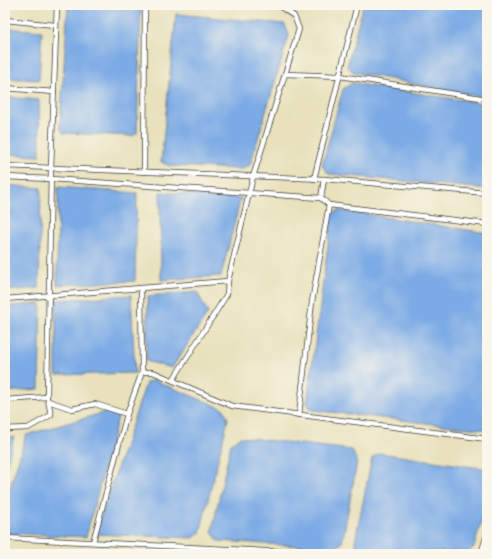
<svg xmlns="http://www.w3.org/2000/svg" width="492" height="559" font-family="'Balsamiq Sans',sans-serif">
  <rect width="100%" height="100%" fill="#fbf7ec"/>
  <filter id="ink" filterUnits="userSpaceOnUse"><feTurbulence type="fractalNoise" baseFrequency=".025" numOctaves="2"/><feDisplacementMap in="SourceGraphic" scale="8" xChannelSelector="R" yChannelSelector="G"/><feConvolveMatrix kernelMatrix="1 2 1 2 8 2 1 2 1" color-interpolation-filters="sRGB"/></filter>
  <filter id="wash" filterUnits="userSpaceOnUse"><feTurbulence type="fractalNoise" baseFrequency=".012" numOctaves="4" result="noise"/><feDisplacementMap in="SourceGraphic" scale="16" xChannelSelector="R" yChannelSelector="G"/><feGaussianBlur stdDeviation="0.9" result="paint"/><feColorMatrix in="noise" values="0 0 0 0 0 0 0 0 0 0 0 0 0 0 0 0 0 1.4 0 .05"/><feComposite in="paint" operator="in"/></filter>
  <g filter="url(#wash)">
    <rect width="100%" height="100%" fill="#e8e1bc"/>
    <g fill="#7baae5" stroke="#4c6380">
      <polygon points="68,5 141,5 137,133 132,136 63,133 60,127"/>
      <polygon points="363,5 487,5 487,98 353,72 347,66"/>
      <polygon points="176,14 285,24 289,35 250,165 241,169 170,166 161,162"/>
      <polygon points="5,28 42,31 39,80 5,78"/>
      <polygon points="352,83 487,104 487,189 329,174 322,165 343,89"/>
      <polygon points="5,97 39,100 40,156 5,154"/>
      <polygon points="5,185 41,188 39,288 5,291"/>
      <polygon points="58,187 137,193 135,281 57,285"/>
      <polygon points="160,192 241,198 221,276 161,280"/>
      <polygon points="339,210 487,233 487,430 312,410 307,404 332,214"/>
      <polygon points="197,292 208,313 172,368 146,361 148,296"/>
      <polygon points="131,295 135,373 56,375 56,300"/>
      <polygon points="41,303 39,389 5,392 5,307"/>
      <polygon points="153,380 224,409 228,419 200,533 193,538 95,534 146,383"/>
      <polygon points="106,412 118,417 86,537 5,533 5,504 26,435"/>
      <polygon points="14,437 5,470 5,438"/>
      <polygon points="240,437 352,450 357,462 342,543 334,548 218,541 212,531 231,443"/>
      <polygon points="380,453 487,469 487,502 474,547 468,552 358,551 355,541 372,458"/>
    </g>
  </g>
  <g filter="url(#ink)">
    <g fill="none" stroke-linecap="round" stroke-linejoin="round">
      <defs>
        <g id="lane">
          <polyline points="5,20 55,25"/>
          <polyline points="285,74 340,76 487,99"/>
          <polyline points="5,88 54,92"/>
          <polyline points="5,166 324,179 487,193"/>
          <polyline points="144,172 145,5"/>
          <polyline points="5,177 51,179 321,198 329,205 487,224"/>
          <polyline points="314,179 357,5"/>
          <polyline points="321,198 324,179"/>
          <polyline points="141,288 142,372"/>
          <polyline points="5,299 228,281 253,177 299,29 294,16 278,5"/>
          <polyline points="173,380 227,294 228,281"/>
          <polyline points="5,400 47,397 51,168 57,5"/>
          <polyline points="48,401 72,409 95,404 127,414 93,542"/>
          <polyline points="127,414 142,372 153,372 232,406 487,439"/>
          <polyline points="299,415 312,302 329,205"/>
          <polyline points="5,429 28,428 51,415 48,400"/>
          <polyline points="5,538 326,554"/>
          <polyline points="481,554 487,534"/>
        </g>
      </defs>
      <use href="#lane" stroke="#3b3a34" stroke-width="6"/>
      <use href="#lane" stroke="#fff" stroke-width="4.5"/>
    </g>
  </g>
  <rect width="492" height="559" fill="none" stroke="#fbf7ec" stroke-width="20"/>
</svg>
